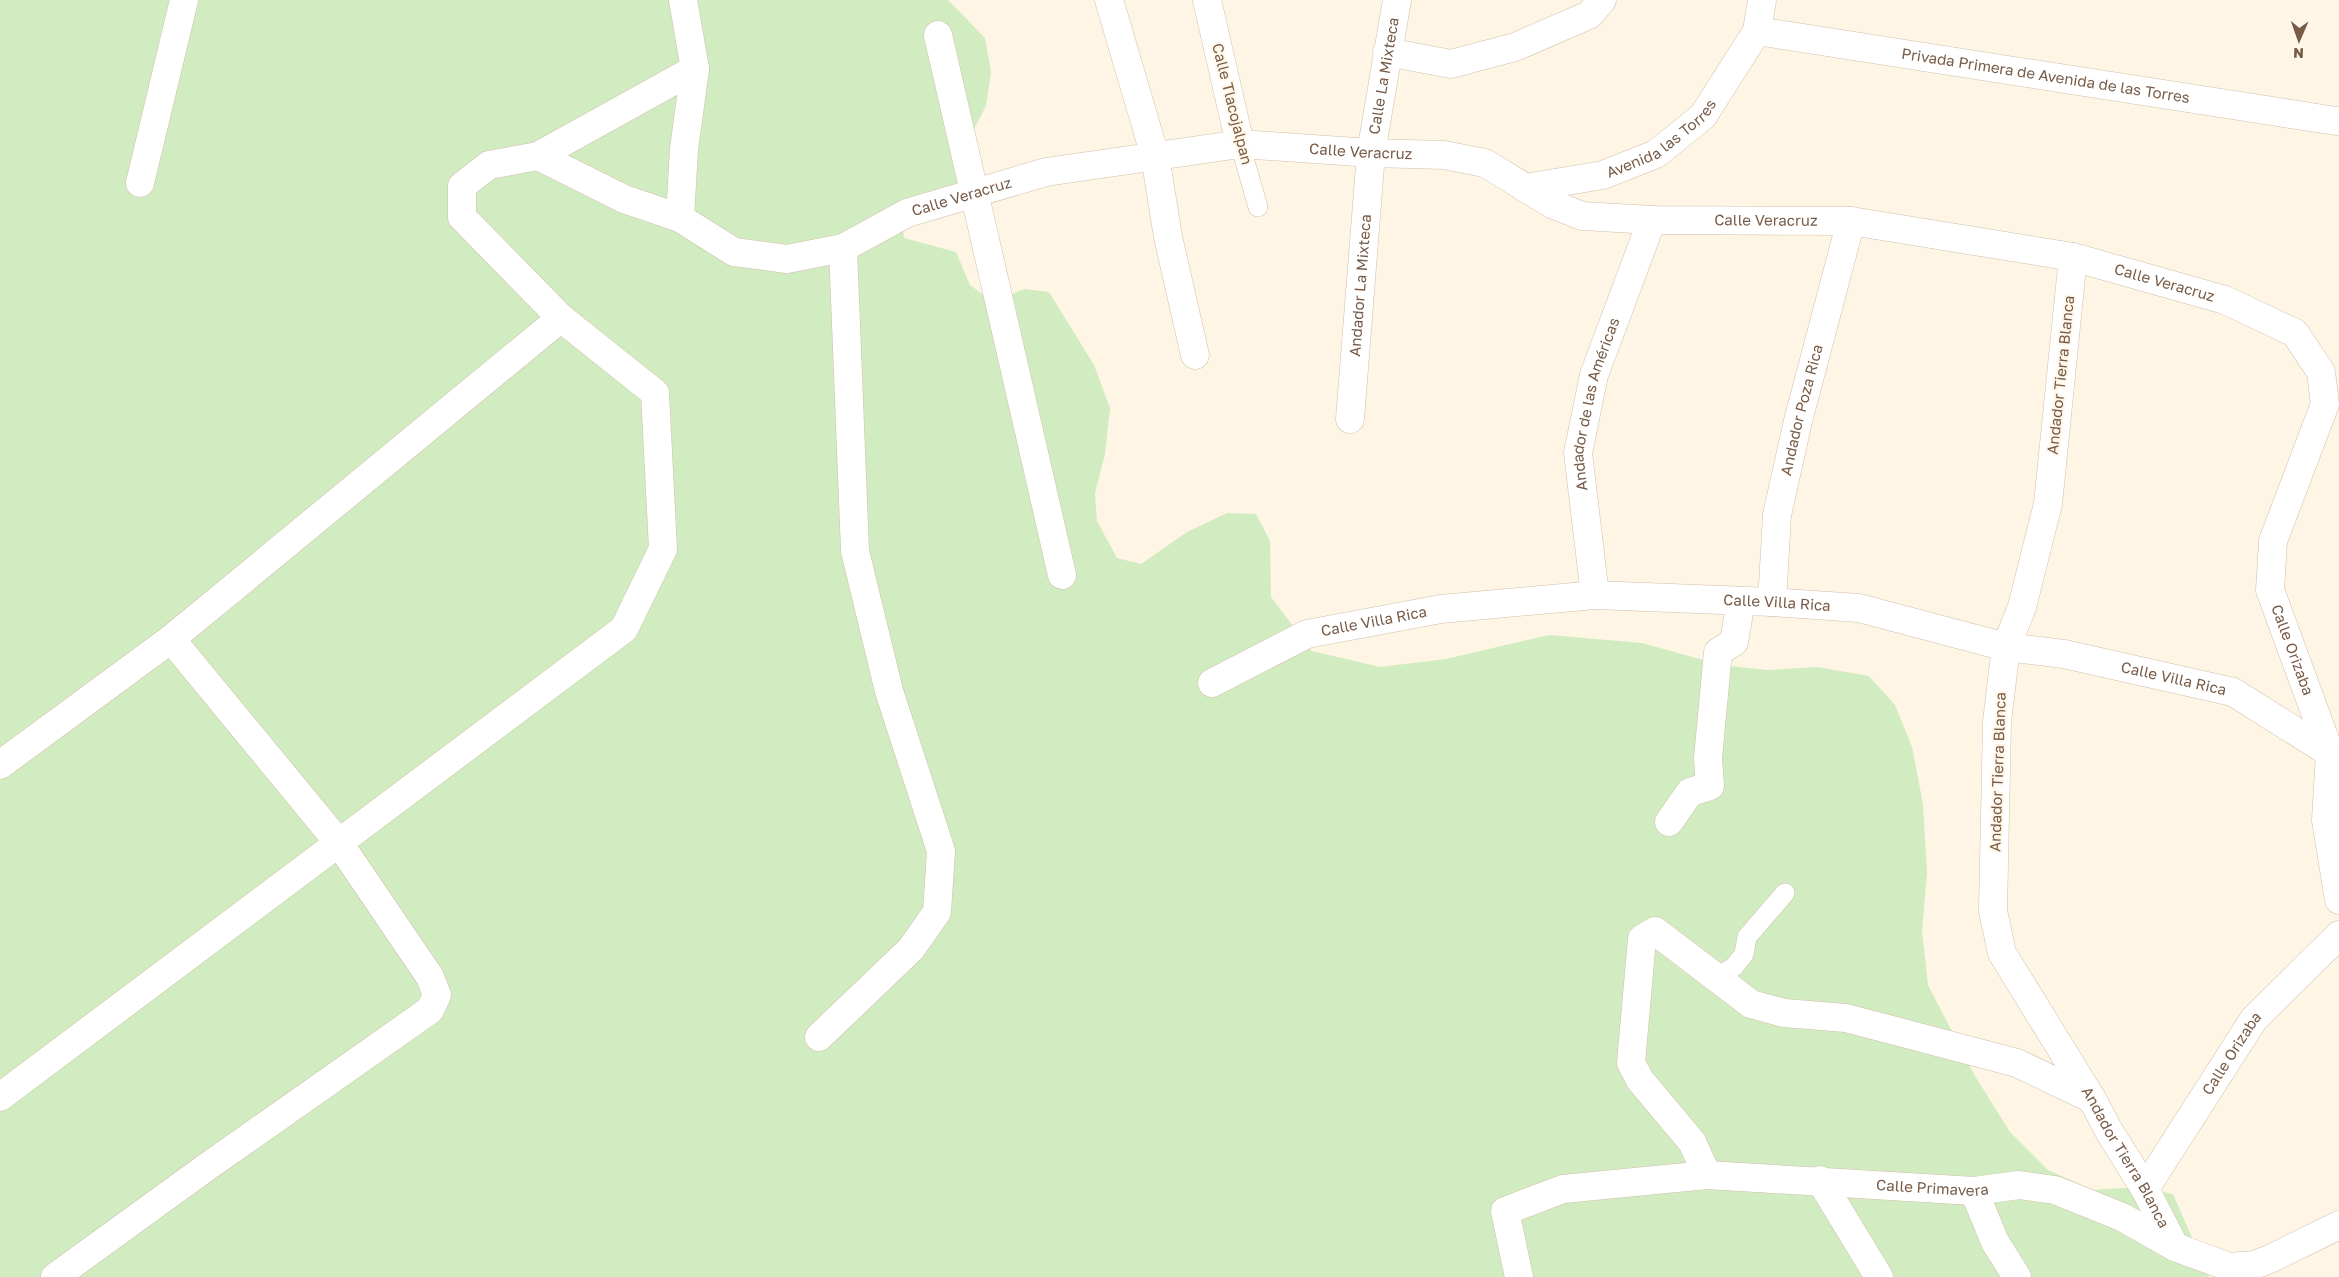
<svg xmlns="http://www.w3.org/2000/svg" width="2339" height="1277" font-family="'Golos Text',sans-serif">
  <rect width="100%" height="100%" fill="#fef5e4"/>
  <polygon fill="#d1ecc1" points="0,0 948,0 985,38 991,72 986,106 975,127 955,190 901,215 904,238 956,252 970,285 993,302 1024,289 1049,292 1094,365 1110,408 1105,454 1095,493 1097,521 1117,558 1141,564 1187,532 1227,513 1256,514 1270,541 1271,597 1312,651 1380,667 1446,659 1549,635 1642,643 1721,665 1767,670 1817,667 1869,676 1895,705 1912,747 1923,804 1927,873 1922,931 1928,985 1975,1076 2010,1132 2048,1170 2093,1190 2140,1187 2173,1194 2209,1277 0,1277"/>
  <g fill="none" stroke-linecap="round" stroke-linejoin="round">
    <defs>
      <g id="lane">
        <polyline points="1240,144 1258,207"/>
        <polyline points="1716,977 1734,967 1744,954 1747,937 1785,893"/>
      </g>
      <g id="street">
        <polyline points="1109,0 1155,156 1168,237 1195,355"/>
        <polyline points="1207,0 1240,144"/>
        <path id="s1" d="M1757 31 2336 121"/>
        <polyline points="938,35 1062,575"/>
        <polyline points="1387,52 1451,64 1515,47 1589,15 1602,0"/>
        <path id="s2" d="M695 69 538 156 624 199 680 218 734 252 787 259 843 248 907 213 1046 172 1240 144 1371 153 1444 155 1485 163 1552 204 1582 216 1652 220 1851 221 2073 257 2225 300 2295 333 2321 372 2325 404 2273 541 2270 590 2330 753 2326 820 2339 900"/>
        <polyline points="538,156 489,165 462,186 462,217 561,318"/>
        <polyline points="140,183 184,0"/>
        <path id="s3" d="M1525 188 1603 175 1656 154 1703 116 1757 31 1762 0"/>
        <polyline points="680,218 684,149 695,69 683,0"/>
        <path id="s4" d="M2073 257 2048 504 2022 607 2006 647 1997 722 1993 911 2002 953 2092 1099 2109 1131 2145 1189 2175 1247"/>
        <path id="s5" d="M1350 419 1371 153 1397 0"/>
        <path id="s6" d="M1595 595 1578 453 1594 375 1652 220"/>
        <path id="s7" d="M1772 602 1777 515 1798 421 1851 221"/>
        <path id="s8" d="M1212 683 1307 634 1441 609 1595 595 1772 602 1859 608 2006 647 2064 654 2233 692 2330 753 2335 751"/>
        <polyline points="0,765 171,639 561,318 655,393 663,549 624,629 0,1097"/>
        <polyline points="1669,822 1690,792 1710,786 1708,758 1718,652 1734,642 1741,601"/>
        <polyline points="819,1037 911,949 937,912 941,851 889,691 855,551 843,248"/>
        <polyline points="1707,1175 1692,1142 1640,1080 1631,1063 1642,939 1655,931 1751,1004 1784,1013 1846,1018 2017,1063 2092,1099"/>
        <polyline points="1820,1180 1879,1277"/>
        <path id="s9" d="M2145 1189 2254 1019 2339 935"/>
        <polyline points="1974,1191 1995,1242 2017,1277"/>
        <polyline points="55,1277 204,1169 430,1010 437,995 430,977 339,843 171,639"/>
        <path id="s10" d="M1519 1277 1505 1211 1563 1189 1707 1175 1974 1191 2019 1185 2055 1190 2122 1217 2175 1247 2229 1267 2254 1265 2270 1259 2339 1225"/>
      </g>
    </defs>
    <use href="#lane" stroke="#d2bfab" stroke-width="20"/>
    <use href="#street" stroke="#d2bfab" stroke-width="29"/>
    <use href="#lane" stroke="#fff" stroke-width="19"/>
    <use href="#street" stroke="#fff" stroke-width="28"/>
  </g>
  <g text-anchor="middle" stroke-width="4.5" stroke-linejoin="round" paint-order="stroke">
    <g font-size="15" fill="#785b47" stroke="#fff8eb">
      <text dy="5" stroke="none"><textPath href="#s5" startOffset="345">Calle La Mixteca</textPath></text>
      <text dy="5" stroke="none"><textPath href="#s1" startOffset="292">Privada Primera de Avenida de las Torres</textPath></text>
      <text transform="translate(1232 104) rotate(76)" y="5">Calle Tlacojalpan</text>
      <text dy="5" stroke="none"><textPath href="#s3" startOffset="149">Avenida las Torres</textPath></text>
      <text dy="5" stroke="none"><textPath href="#s2" startOffset="1044">Calle Veracruz</textPath></text>
      <text dy="5" stroke="none"><textPath href="#s2" startOffset="639">Calle Veracruz</textPath></text>
      <text dy="5" stroke="none"><textPath href="#s2" startOffset="1464">Calle Veracruz</textPath></text>
      <text dy="5" stroke="none"><textPath href="#s2" startOffset="1869">Calle Veracruz</textPath></text>
      <text dy="5" stroke="none"><textPath href="#s5" startOffset="134">Andador La Mixteca</textPath></text>
      <text transform="translate(2061 375) rotate(-84)" y="5">Andador Tierra Blanca</text>
      <text dy="5" stroke="none"><textPath href="#s6" startOffset="194">Andador de las Américas</textPath></text>
      <text dy="5" stroke="none"><textPath href="#s7" startOffset="195">Andador Poza Rica</textPath></text>
      <text dy="5" stroke="none"><textPath href="#s8" startOffset="580">Calle Villa Rica</textPath></text>
      <text dy="5" stroke="none"><textPath href="#s8" startOffset="175">Calle Villa Rica</textPath></text>
      <text dy="5" stroke="none"><textPath href="#s2" startOffset="2348">Calle Orizaba</textPath></text>
      <text dy="5" stroke="none"><textPath href="#s8" startOffset="985">Calle Villa Rica</textPath></text>
      <text transform="translate(1998 772) rotate(-88)" y="5">Andador Tierra Blanca</text>
      <text dy="5" stroke="none"><textPath href="#s9" startOffset="161">Calle Orizaba</textPath></text>
      <text dy="5" stroke="none"><textPath href="#s4" startOffset="944">Andador Tierra Blanca</textPath></text>
      <text dy="5" stroke="none"><textPath href="#s10" startOffset="500">Calle Primavera</textPath></text>
    </g>
  </g>
  <g transform="translate(2299 40) rotate(182)" stroke="#fff8eb" stroke-width="4" paint-order="stroke">
  <path d="M0-4L9 19L0 12L-9 19Z" fill="#785b47"/>
  <text y="-8" font-size="14" font-weight="bold" text-anchor="middle" fill="#785b47">N</text>
  </g>
</svg>
